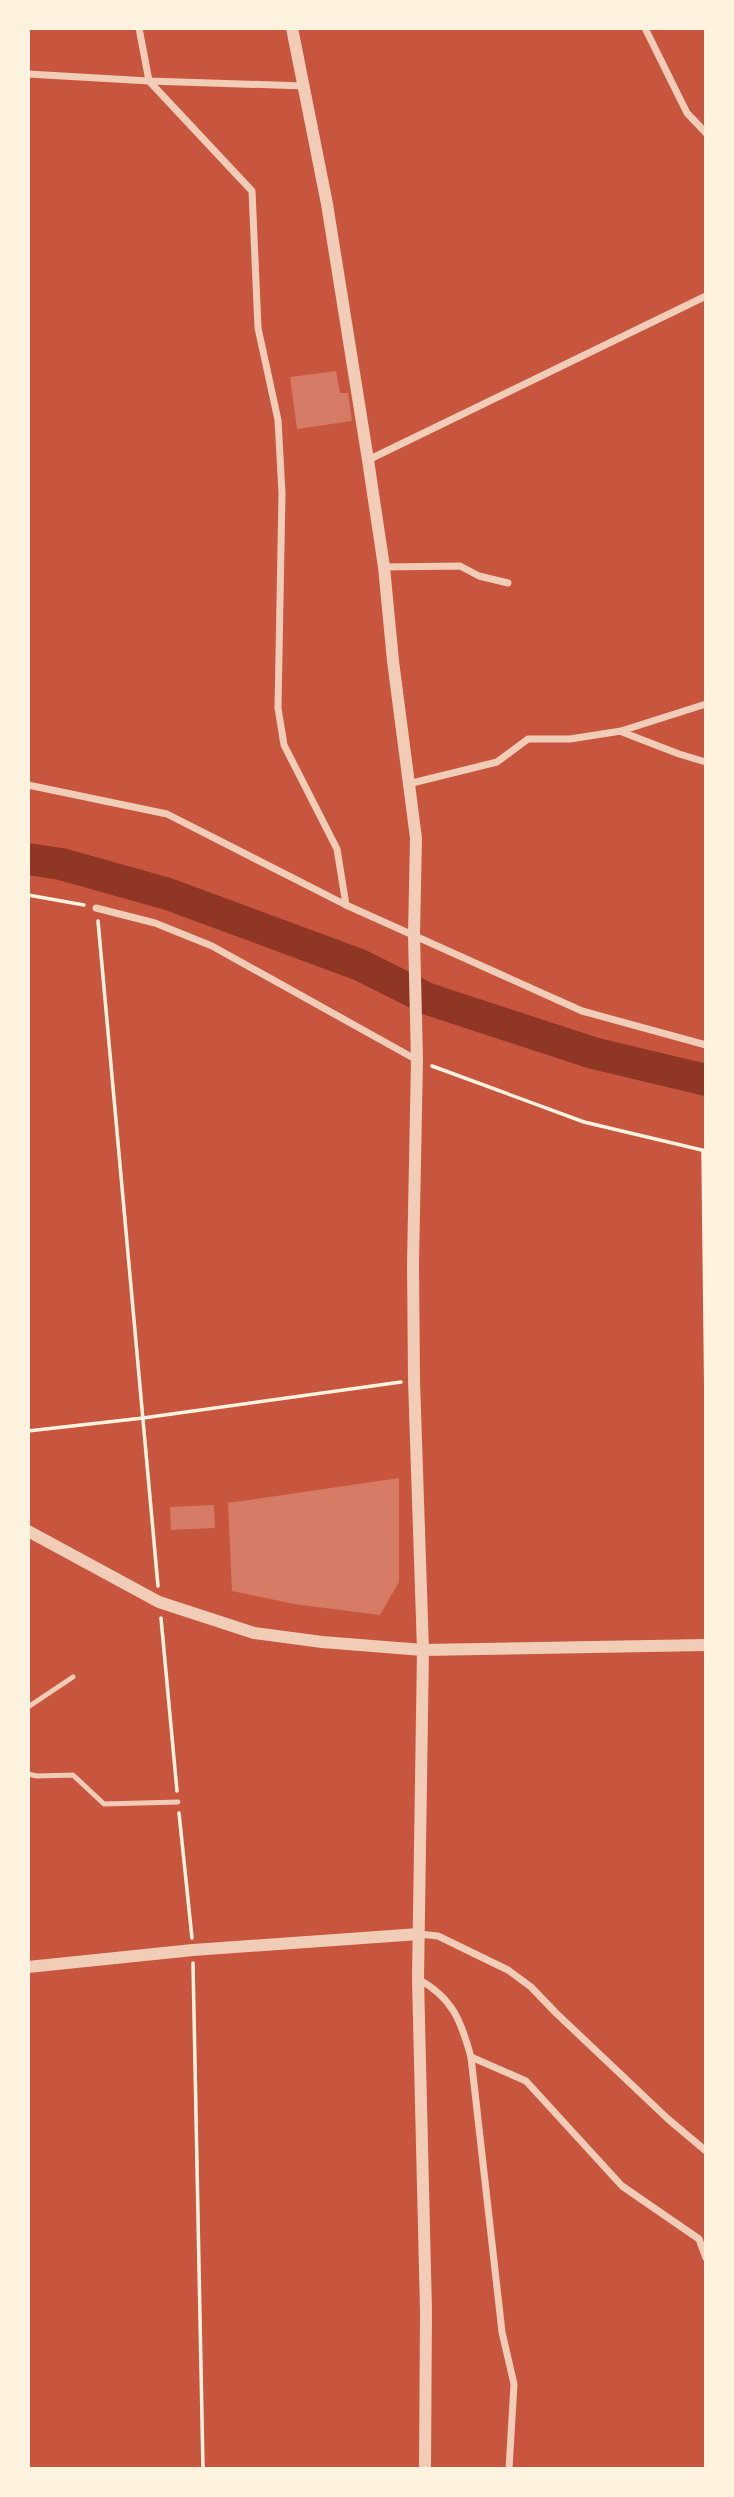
<svg xmlns="http://www.w3.org/2000/svg" width="734" height="2497" font-family="'Golos Text',sans-serif">
  <rect width="100%" height="100%" fill="#c8553d"/>
  <g fill="none" stroke-linecap="round" stroke-linejoin="round">
    <polyline stroke="#8f3625" stroke-width="32" points="28,859 61,864 168,894 360,965 428,999 593,1053 706,1080"/>
  </g>
  <g fill="#d67c66">
    <polygon points="336,371 340,393 348,393 352,421 297,429 290,377"/>
    <polygon points="399,1478 399,1582 380,1615 294,1604 232,1591 228,1503"/>
    <polygon points="214,1505 215,1528 171,1530 170,1507"/>
  </g>
  <g fill="none" stroke-linecap="round" stroke-linejoin="round">
    <g stroke="#fff3e0" stroke-width="3.5">
      <polyline points="28,895 84,905"/>
      <polyline points="98,921 158,1586"/>
      <polyline points="432,1066 584,1122 706,1151"/>
      <polyline points="703,1151 706,1407"/>
      <polyline points="28,1431 143,1418 401,1382"/>
      <polyline points="161,1618 177,1791"/>
      <polyline points="179,1813 192,1938"/>
      <polyline points="193,1963 203,2469"/>
    </g>
    <g stroke="#f1ccb7" stroke-width="5">
      <polyline points="28,1707 73,1677"/>
      <polyline points="28,1774 37,1776 73,1775 104,1804 178,1802"/>
    </g>
    <g stroke="#f1ccb7" stroke-width="7">
      <polyline points="139,28 149,81 252,191 258,328 278,420 282,493 278,708 284,745 337,849 346,905"/>
      <polyline points="645,28 687,113 706,133"/>
      <polyline points="28,74 149,81 305,86"/>
      <polyline points="368,460 706,296"/>
      <polyline points="384,567 460,566 479,576 508,583"/>
      <polyline points="622,732 679,754 706,762"/>
      <polyline points="408,784 497,762 528,739 570,739 621,731 706,704"/>
      <polyline points="28,785 167,814 346,905 582,1011 706,1045"/>
      <polyline points="96,908 155,923 212,946 417,1060"/>
      <polyline points="419,1934 438,1936 508,1970 531,1987 556,2013 668,2119 706,2151"/>
      <path d="M418 1979C453 1998 461 2021 471 2057L502 2332 514 2384 509 2469"/>
      <polyline points="471,2057 526,2081 622,2186 699,2239 706,2258"/>
    </g>
    <g stroke="#f1ccb7" stroke-width="12">
      <polyline points="292,28 327,204 368,460 384,567 393,661 416,838 414,935 417,1060 413,1263 414,1380 423,1650 418,1979 426,2311 425,2469"/>
      <polyline points="28,1531 159,1602 254,1633 322,1642 423,1650 706,1645"/>
      <polyline points="28,1967 193,1950 419,1934"/>
    </g>
  </g>
  <rect width="734" height="2497" fill="none" stroke="#fff3e0" stroke-width="60"/>
</svg>
